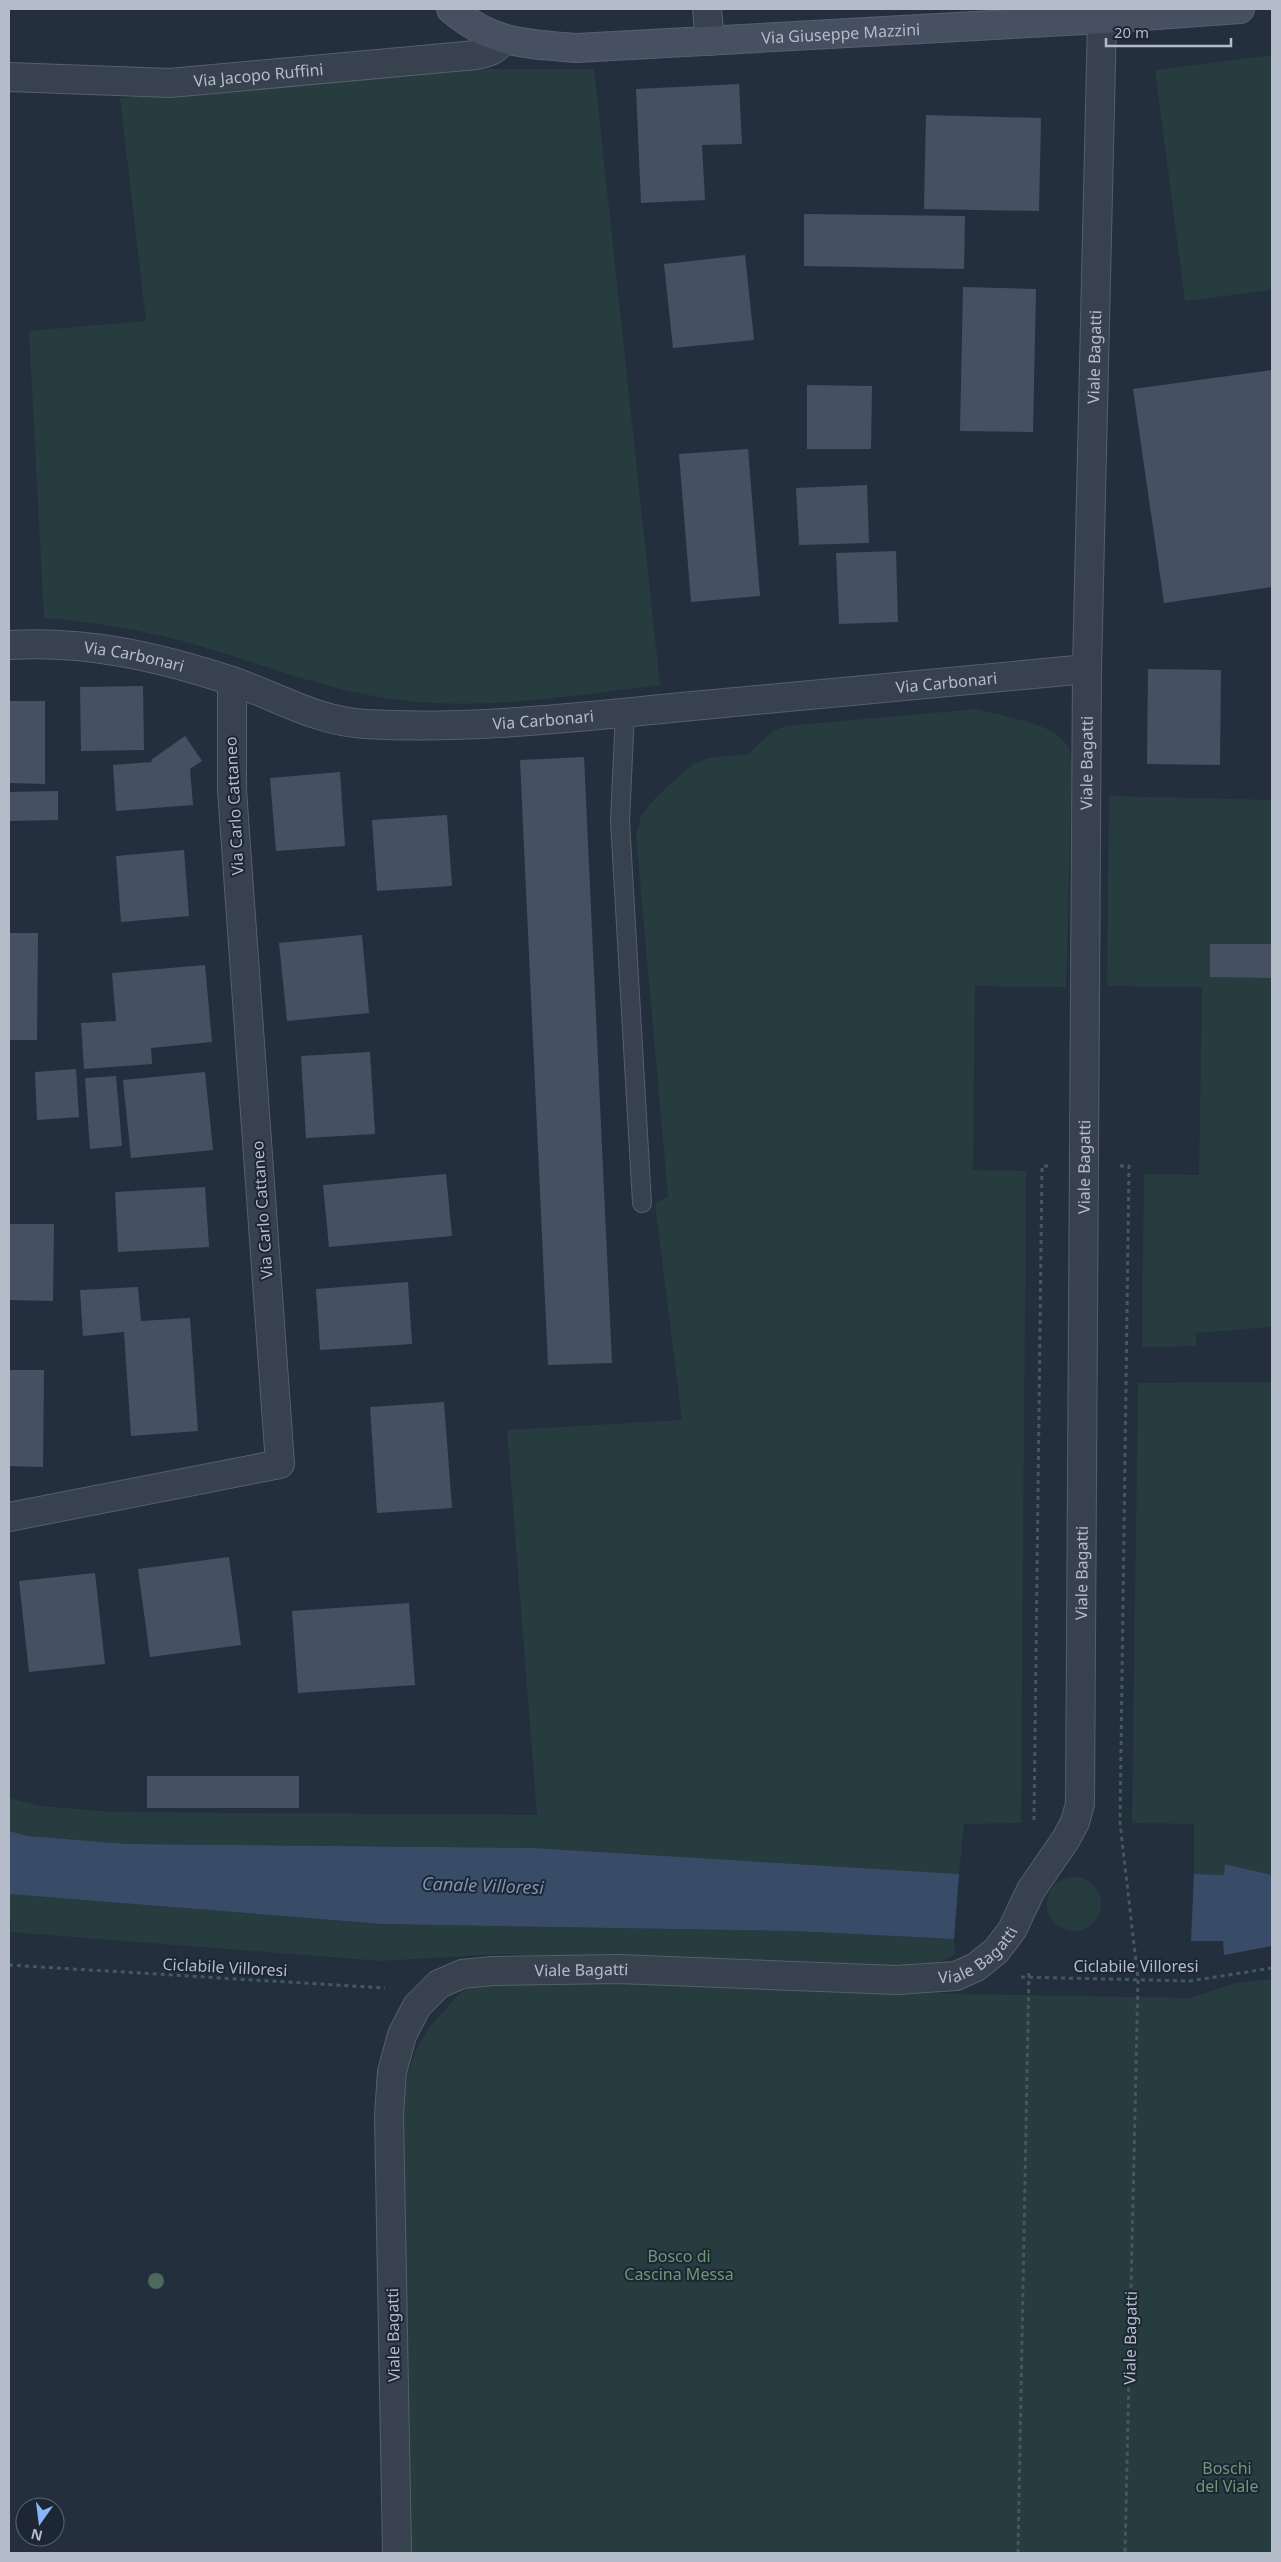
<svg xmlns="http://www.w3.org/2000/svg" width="1281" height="2562" font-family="'Noto Sans',sans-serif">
  <rect width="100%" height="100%" fill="#242f3e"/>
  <g fill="#263c3f">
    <polygon points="1272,55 1272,290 1185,301 1155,70"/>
    <path d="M487 69H594L660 685C566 696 469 714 374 696 307 684 244 657 178 640 134 629 89 621 44 618L29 331 146 321 120 98Z"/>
    <path d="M978 709C1004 718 1051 721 1067 745 1070 749 1071 758 1072 764L1066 987 975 986 973 1170 1026 1171 1021 1823 964 1824 959 1874 534 1848 128 1844 28 1836 9 1831V1798L41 1806 112 1812 537 1815 507 1430 682 1420 655 1204 668 1196 636 836 641 816 657 796 692 765 708 758 748 754 773 731 785 726Z"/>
    <polygon points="1109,796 1272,800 1272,1327 1196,1333 1196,1346 1142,1347 1144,1174 1199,1175 1202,987 1107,986"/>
    <polygon points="1272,1382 1272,1875 1226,1864 1225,1875 1194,1874 1194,1824 1132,1823 1138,1383"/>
    <circle cx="1074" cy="1904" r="27"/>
    <polygon points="9,1894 382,1924 795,1931 954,1939 955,1955 936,1963 898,1968 500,1954 381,1961 11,1932"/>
    <path d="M617 1976 956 1994 1190 1998 1236 1983 1272 1979V2553H407L402 2114C408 2067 412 2043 446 2009 451 2004 456 1996 462 1992 488 1977 583 1978 617 1976Z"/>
  </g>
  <g fill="#394c67">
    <polygon points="9,1831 28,1836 128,1844 534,1848 959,1874 954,1939 795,1931 382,1924 9,1894"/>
    <polygon points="1225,1864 1272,1875 1272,1946 1224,1955 1223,1941 1191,1941 1194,1874 1224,1875"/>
  </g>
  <g fill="#455162">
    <polygon points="739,84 742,144 702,145 705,200 641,203 636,89"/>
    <polygon points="926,115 1041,118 1039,211 924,209"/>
    <polygon points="804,214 965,216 964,269 804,266"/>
    <polygon points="745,255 754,340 673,348 664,264"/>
    <polygon points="963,287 1036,289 1033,432 960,431"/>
    <polygon points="1272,370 1272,587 1164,603 1133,389"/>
    <polygon points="807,385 872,386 871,449 807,449"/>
    <polygon points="748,449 760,596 691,602 679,454"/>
    <polygon points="867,485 869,543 799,545 796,488"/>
    <polygon points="896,551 898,622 839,624 836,553"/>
    <polygon points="1148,669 1221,670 1220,765 1147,764"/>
    <polygon points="143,686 144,750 81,751 80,687"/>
    <polygon points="9,701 45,701 45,784 9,783"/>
    <polygon points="185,736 202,761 190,769 193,805 116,811 113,765 152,762 151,760"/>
    <polygon points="584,757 612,1363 548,1365 520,760"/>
    <polygon points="340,772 345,846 276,851 270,778"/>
    <polygon points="58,791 58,820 9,821 9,792"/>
    <polygon points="447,815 452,886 377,891 372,820"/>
    <polygon points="184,850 189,916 121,922 116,856"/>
    <polygon points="9,933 38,933 37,1040 9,1040"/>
    <polygon points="362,935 369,1013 287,1021 279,943"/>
    <polygon points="1210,944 1272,944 1272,978 1210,977"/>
    <polygon points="205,965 212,1042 151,1048 152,1064 84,1069 81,1023 116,1021 112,973"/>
    <polygon points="370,1052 375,1134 306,1138 301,1056"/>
    <polygon points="76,1069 79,1117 37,1120 35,1072"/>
    <polygon points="205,1072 213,1150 131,1158 123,1080"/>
    <polygon points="116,1076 122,1146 90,1149 85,1078"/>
    <polygon points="446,1174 452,1236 329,1247 323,1185"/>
    <polygon points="205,1187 209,1247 118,1252 115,1192"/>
    <polygon points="9,1224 54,1224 53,1301 9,1300"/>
    <polygon points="408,1282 412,1344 320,1350 316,1289"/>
    <polygon points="138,1287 141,1321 190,1318 198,1431 131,1436 124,1332 83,1336 80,1290"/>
    <polygon points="9,1370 44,1370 43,1467 9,1466"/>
    <polygon points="444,1402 452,1508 377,1513 370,1407"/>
    <polygon points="229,1557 241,1645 150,1657 138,1569"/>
    <polygon points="95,1573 105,1664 29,1672 19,1581"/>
    <polygon points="409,1603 415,1685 298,1693 292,1611"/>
    <rect x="147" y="1776" width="152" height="32"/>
  </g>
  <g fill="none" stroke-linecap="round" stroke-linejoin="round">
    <defs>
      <polyline id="lane" points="625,712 620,821 642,1203"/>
      <g id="street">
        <polyline points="707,9 710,41"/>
        <path id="s1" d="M9 77 170 83 476 55C487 53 497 50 503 40"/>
        <path id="s2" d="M9 645C88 641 155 656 229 680 275 695 315 721 365 724 471 730 577 717 682 707 817 695 952 682 1087 669"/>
        <polyline points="9,1517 280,1464 232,790 232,681"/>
        <path id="s3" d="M397 2553 389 2115 392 2072 402 2035 417 2006 439 1984 462 1974 493 1971 618 1969 897 1980 956 1976 976 1967 996 1951 1012 1930 1031 1890 1066 1839 1075 1822 1080 1804 1087 669 1102 19"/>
      </g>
      <g id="secondary">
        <path id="s4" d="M451 9C492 44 526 44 577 48L1102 19 1240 9"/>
      </g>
    </defs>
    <use href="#lane" stroke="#565f6c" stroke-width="20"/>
    <use href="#street" stroke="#565f6c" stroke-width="30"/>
    <use href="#secondary" stroke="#565f6c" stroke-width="30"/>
    <g stroke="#44595c" stroke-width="3" stroke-dasharray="4 4" stroke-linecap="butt">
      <polyline points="1120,1166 1129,1166 1120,1823 1138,1979 1125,2553"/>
      <polyline points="1034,1820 1042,1166 1049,1166"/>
      <polyline points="9,1965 385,1988"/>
      <polyline points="1021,1977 1190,1981 1272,1968"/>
      <polyline points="1018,2553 1029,1969"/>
    </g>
    <use href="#lane" stroke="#38414e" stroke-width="18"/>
    <use href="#street" stroke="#38414e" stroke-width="28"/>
    <use href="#secondary" stroke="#465061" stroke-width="28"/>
  </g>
  <circle fill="#4b6a5d" cx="156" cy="2281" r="8"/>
  <g text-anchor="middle" stroke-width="4" stroke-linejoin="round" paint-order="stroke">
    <g font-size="16" fill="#b4bcc9" stroke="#1d2633">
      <text dy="6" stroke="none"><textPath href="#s4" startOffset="399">Via Giuseppe Mazzini</textPath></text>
      <text dy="6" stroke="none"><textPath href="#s1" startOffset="250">Via Jacopo Ruffini</textPath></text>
      <text dy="6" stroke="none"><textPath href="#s3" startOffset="2768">Viale Bagatti</textPath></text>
      <text dy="6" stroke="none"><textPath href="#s2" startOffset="126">Via Carbonari</textPath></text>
      <text dy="6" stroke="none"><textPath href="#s2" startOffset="951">Via Carbonari</textPath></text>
      <text dy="6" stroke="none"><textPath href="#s2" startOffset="546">Via Carbonari</textPath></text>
      <text dy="6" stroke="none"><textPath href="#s3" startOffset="2362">Viale Bagatti</textPath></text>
      <text transform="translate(234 806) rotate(-93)" y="6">Via Carlo Cattaneo</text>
      <text dy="6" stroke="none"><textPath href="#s3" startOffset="1958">Viale Bagatti</textPath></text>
      <text transform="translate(262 1210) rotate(-94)" y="6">Via Carlo Cattaneo</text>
      <text dy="6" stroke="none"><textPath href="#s3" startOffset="1552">Viale Bagatti</textPath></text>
      <text dy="6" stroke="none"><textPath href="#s3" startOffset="1132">Viale Bagatti</textPath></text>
      <text x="1136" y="1972">Ciclabile Villoresi</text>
      <text transform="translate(225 1967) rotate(3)" y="6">Ciclabile Villoresi</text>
      <text dy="6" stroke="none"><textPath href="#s3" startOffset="728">Viale Bagatti</textPath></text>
      <text transform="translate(393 2335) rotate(-91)" y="6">Viale Bagatti</text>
      <text transform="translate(1130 2338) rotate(-89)" y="6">Viale Bagatti</text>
    </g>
    <g font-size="16" fill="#6b9a76" stroke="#1d2633">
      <text x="679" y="2262">Bosco di<tspan x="679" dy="18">Cascina Messa</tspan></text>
      <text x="1227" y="2474">Boschi<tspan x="1227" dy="18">del Viale</tspan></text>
    </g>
    <g font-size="18" font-style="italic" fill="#7c92b1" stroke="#1d2633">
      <text transform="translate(483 1886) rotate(2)" y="6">Canale Villoresi</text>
    </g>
  </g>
  <rect width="1281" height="2562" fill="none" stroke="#b4bcc9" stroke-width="20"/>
  <g transform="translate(40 2522) rotate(194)"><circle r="24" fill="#1d2633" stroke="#59626f"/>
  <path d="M0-4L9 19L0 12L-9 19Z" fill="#8ab4f8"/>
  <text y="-8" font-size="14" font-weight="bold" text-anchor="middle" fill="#b4bcc9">N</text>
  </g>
  <path d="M1106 38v8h125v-8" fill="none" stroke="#b4bcc9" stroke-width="2.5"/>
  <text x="1114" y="38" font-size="15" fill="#b4bcc9" stroke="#1d2633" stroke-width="4" paint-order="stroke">20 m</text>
</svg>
